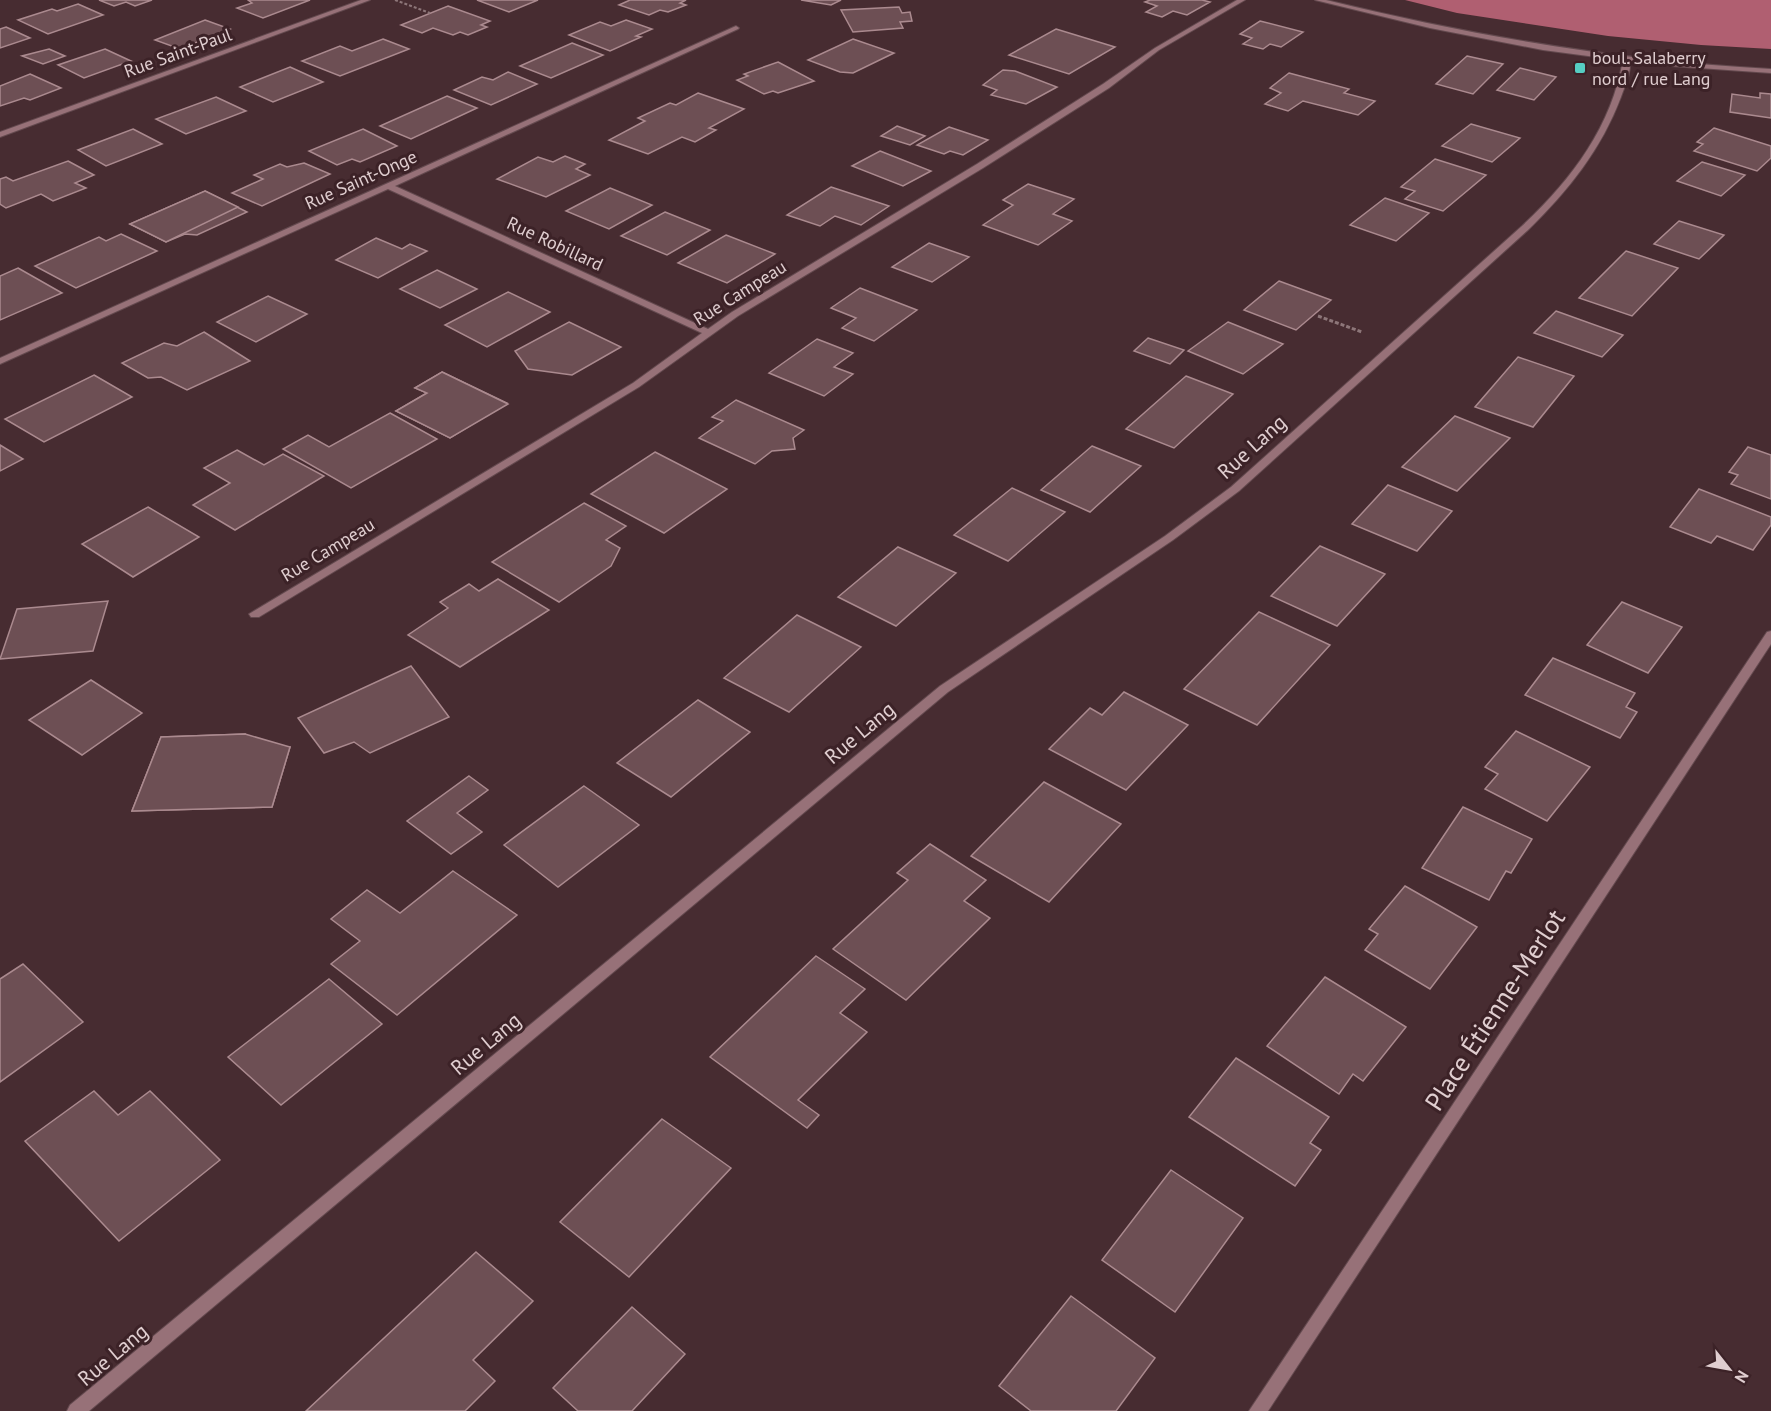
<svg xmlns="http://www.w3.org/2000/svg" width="1771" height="1411" font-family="'PT Sans',sans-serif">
  <rect width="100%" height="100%" fill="#472c31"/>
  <polygon fill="#b05f71" points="1405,0 1771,0 1771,49 1701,45 1608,36 1457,13"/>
  <g fill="#6d4f54" stroke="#ab8a8f" stroke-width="1.5">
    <polygon points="99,0 152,0 135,6 126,2 114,6"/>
    <polygon points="310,0 263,18 237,8 252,3 248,0"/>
    <polygon points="477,0 538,0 509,12"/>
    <polygon points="630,0 686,0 680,3 686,5 668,12 660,10 649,15 619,5"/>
    <polygon points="801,0 841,0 831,5"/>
    <polygon points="1150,0 1202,0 1210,2 1187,15 1173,11 1162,17 1146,12 1157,6 1145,2"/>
    <polygon points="78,4 103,15 48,34 18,20 52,9 57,11"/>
    <polygon points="448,6 490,21 481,25 487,27 468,35 460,32 453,35 433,28 422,33 401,25"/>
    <polygon points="899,7 902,13 910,12 912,21 900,22 903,28 853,32 841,10"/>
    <polygon points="205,20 230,29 180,49 155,40"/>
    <polygon points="626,20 652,29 636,36 641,37 610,51 569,35 600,22 611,26"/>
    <polygon points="1260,21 1303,32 1281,47 1270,44 1263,49 1243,44 1252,38 1240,34"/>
    <polygon points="6,27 30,38 0,48 0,29"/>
    <polygon points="1056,29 1115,47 1069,74 1009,55"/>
    <polygon points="383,39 409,49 340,76 302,61 340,46 352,51"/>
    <polygon points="853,39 894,53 853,73 840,72 808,60"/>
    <polygon points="572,43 603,55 551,78 520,66"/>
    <polygon points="49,49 65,56 43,64 22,56"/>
    <polygon points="105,49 131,61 84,78 58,65"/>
    <polygon points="1467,56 1503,64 1473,94 1436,84"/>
    <polygon points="778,62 814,81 778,93 773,91 764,94 737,80 748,76 744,74"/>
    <polygon points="290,67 323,82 273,102 240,87"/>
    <polygon points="1520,68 1556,77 1534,100 1497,90"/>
    <polygon points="1003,70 1015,71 1057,87 1026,104 991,95 997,90 983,85"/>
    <polygon points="508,72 537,84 491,105 454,90 482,77 493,80"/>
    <polygon points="1289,73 1349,89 1344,93 1375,101 1358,115 1303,101 1288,111 1265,104 1281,93 1270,88"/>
    <polygon points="30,74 61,88 30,100 24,98 0,106 0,86"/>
    <polygon points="698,93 744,109 709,128 716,130 695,142 682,137 648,154 609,140 645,121 638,118 670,103 676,105"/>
    <polygon points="1760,93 1771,94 1771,118 1730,112 1732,94 1760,98"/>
    <polygon points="447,96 477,108 411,139 380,126"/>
    <polygon points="216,97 246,111 186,134 156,119"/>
    <polygon points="1471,124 1520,138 1492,162 1442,146"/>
    <polygon points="897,126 925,136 910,145 881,136"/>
    <polygon points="949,127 988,140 963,155 950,151 944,154 917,145"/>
    <polygon points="1714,128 1771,146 1771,158 1757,171 1694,151 1703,144 1697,142"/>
    <polygon points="133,129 162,144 106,166 78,150"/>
    <polygon points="363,129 397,146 360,162 352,159 337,165 309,151"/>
    <polygon points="880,151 931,171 903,186 852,166"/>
    <polygon points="565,156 585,164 576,169 590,175 546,197 497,179 538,157 553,162"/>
    <polygon points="1435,159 1486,175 1443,211 1405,199 1415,191 1401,187"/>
    <polygon points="68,161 94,175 75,183 86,188 53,201 41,194 6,208 0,204 0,179 6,177 13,181"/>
    <polygon points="1702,162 1745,175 1721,196 1677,181"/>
    <polygon points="304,163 330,174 262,206 232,193 263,179 254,175 280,164 287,167"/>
    <polygon points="1028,184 1074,199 1053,214 1072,221 1038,245 983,225 1013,205 1003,200"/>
    <polygon points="831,187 889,206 861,225 835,216 820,226 787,215"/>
    <polygon points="610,188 652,205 609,229 566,211"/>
    <polygon points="205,191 247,212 197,235 185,234 166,242 130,224"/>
    <polygon points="205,191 238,207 166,242 130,224"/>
    <polygon points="1385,198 1429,213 1396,241 1350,225"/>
    <polygon points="665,212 710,230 667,255 621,236"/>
    <polygon points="1679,221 1724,235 1699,259 1654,244"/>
    <polygon points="121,234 157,251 76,288 35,266 99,237 106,241"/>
    <polygon points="726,235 775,254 727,283 678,263"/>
    <polygon points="376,238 402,249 410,244 427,251 378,278 336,260"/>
    <polygon points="929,243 969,257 932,282 892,267"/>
    <polygon points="1626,251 1678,268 1632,316 1579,298"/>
    <polygon points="18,268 62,293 0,320 0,276"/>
    <polygon points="437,270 477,289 440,308 400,289"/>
    <polygon points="1279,281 1331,300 1296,330 1244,310"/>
    <polygon points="860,288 917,310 874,341 842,328 856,318 831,308"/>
    <polygon points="508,292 550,312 487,347 445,325"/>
    <polygon points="268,296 307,314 256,342 217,322"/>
    <polygon points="1556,311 1623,335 1602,357 1534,333"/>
    <polygon points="569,322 621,347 572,375 528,369 515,351"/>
    <polygon points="1228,322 1283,344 1243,374 1188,351"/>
    <polygon points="204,332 250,361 187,390 161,377 148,378 122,363 164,343 177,346"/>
    <polygon points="1148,338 1184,350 1170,364 1134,351"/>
    <polygon points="817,339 853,353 834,367 853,374 824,396 769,373"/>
    <polygon points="1518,357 1574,376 1533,427 1475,407"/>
    <polygon points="442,372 507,403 450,438 396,411 427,393 415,388"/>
    <polygon points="442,372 508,404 450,438 396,411 427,393 415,388"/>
    <polygon points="94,375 132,397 44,442 5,419"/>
    <polygon points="1186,376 1233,394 1174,448 1126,429"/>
    <polygon points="736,400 804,430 793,438 795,449 772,451 755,464 699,438 723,421 712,417"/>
    <polygon points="390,413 437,439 351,488 283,449 308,435 329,447"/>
    <polygon points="1455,416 1510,438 1457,491 1402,467"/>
    <polygon points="0,445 23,459 0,471"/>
    <polygon points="1092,446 1141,466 1090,512 1041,490"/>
    <polygon points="1748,447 1771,455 1771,499 1731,484 1738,475 1729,472"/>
    <polygon points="237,450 264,465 283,454 324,476 235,530 193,505 230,483 204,468"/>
    <polygon points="655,452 727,489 664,533 591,494"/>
    <polygon points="1388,485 1452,511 1417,551 1352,524"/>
    <polygon points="1012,488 1065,512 1008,561 954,535"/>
    <polygon points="1699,489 1771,517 1771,525 1753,550 1717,536 1711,543 1670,527"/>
    <polygon points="584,503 626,526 606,540 620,548 611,566 559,602 492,562"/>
    <polygon points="148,507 199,537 133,577 82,544"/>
    <polygon points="1320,546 1385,574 1337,626 1271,596"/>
    <polygon points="898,547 956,573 896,626 838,597"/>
    <polygon points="498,579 549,610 460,667 408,635 448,608 440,602 469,584 479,591"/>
    <polygon points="108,601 93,651 0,659 17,609"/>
    <polygon points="1622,602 1682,627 1648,673 1587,645"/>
    <polygon points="1259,612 1330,645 1257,725 1184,689"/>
    <polygon points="797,615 861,647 789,712 724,678"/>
    <polygon points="1553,658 1635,693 1626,707 1637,712 1620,738 1525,695"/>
    <polygon points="411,666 449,717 370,753 354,742 324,753 298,718"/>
    <polygon points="91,680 142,713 82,755 29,720"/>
    <polygon points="1124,692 1188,725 1126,790 1049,749 1090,708 1102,715"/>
    <polygon points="698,700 750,732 671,797 617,763"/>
    <polygon points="1516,731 1590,767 1547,821 1485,789 1498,774 1485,767"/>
    <polygon points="245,734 241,749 290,747 272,807 132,811 161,737"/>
    <polygon points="245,734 290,747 272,807 132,811 161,737"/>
    <polygon points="469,776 488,790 457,813 482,832 451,854 407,821"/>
    <polygon points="1044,782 1121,824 1049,902 971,856"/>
    <polygon points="584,786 639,825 558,887 504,845"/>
    <polygon points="1463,807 1532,839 1511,873 1506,871 1489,900 1422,868"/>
    <polygon points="930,844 986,880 964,901 990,918 906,1000 833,949 908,880 897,873"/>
    <polygon points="453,871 517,915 397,1015 331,964 360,941 331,919 367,890 400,913"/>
    <polygon points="1405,886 1477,927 1430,989 1365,950 1378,934 1369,929"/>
    <polygon points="816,956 865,989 840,1013 867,1032 798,1100 819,1115 807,1128 710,1057"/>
    <polygon points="23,964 83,1022 0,1082 0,979"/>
    <polygon points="1325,977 1406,1027 1363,1081 1353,1074 1339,1094 1267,1046"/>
    <polygon points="329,979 382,1024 281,1105 228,1057"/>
    <polygon points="1236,1058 1329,1117 1310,1143 1321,1150 1295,1186 1189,1117"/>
    <polygon points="94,1091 118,1115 150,1091 220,1160 119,1241 25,1141"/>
    <polygon points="662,1119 731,1168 629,1277 560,1222"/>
    <polygon points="1171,1170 1243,1218 1175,1312 1102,1260"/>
    <polygon points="476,1252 533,1301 473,1360 495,1381 465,1411 306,1411"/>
    <polygon points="1071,1296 1155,1358 1116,1411 1031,1411 999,1386"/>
    <polygon points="632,1307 685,1354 632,1411 578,1411 553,1388"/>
  </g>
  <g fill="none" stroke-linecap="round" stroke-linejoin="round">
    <defs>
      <g id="minor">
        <polygon points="361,0 370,0 0,137 0,132"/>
        <polygon points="1237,0 1245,0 1159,50 1109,88 983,168 738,316 639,387 259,617 251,617 249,614 633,383 702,333 388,189 0,364 0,358 736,26 739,28 738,29 395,186 708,329 732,312 977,164 1103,84 1155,48"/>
        <path d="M1623 59 1630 61C1631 74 1625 85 1621 97 1601 150 1568 191 1528 230L1239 491 1173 540 948 692 89 1411H67L70 1405 940 686 1165 536 1231 487 1522 226C1571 180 1612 127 1623 59Z"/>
        <polygon points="1771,631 1771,644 1268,1411 1249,1411 1767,632"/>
      </g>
      <path id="tertiary" d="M1315 0H1326C1473 36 1620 61 1771 69V73L1656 65 1543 50 1430 28Z"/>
    </defs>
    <use href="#minor" stroke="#63494e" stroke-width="2"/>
    <use href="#tertiary" stroke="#63494e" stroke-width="2"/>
    <polyline stroke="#8d7679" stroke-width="2" stroke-dasharray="3 2" stroke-linecap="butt" points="395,0 430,13"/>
    <polyline stroke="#8d7679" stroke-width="3" stroke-dasharray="4 2" stroke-linecap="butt" points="1318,316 1362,332"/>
    <use href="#minor" fill="#977178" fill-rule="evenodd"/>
    <use href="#tertiary" fill="#977178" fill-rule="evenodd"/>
  </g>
  <rect fill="#56cec3" stroke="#3c2227" stroke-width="2" x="1574" y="62" width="12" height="12" rx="3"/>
  <g text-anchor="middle" stroke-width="6" stroke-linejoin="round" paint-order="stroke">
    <g font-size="18" fill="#e0ced0" stroke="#3c2227">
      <text transform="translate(178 53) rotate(-20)" y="6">Rue Saint-Paul</text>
      <text transform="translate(361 180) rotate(-24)" y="6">Rue Saint-Onge</text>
      <text transform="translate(555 244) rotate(25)" y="6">Rue Robillard</text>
      <text transform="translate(740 293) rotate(-32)" y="6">Rue Campeau</text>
      <text transform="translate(328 550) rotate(-31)" y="6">Rue Campeau</text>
    </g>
    <g font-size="18" fill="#e0ced0" stroke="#3c2227" text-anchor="start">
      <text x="1592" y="64">boul. Salaberry<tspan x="1592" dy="21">nord / rue Lang</tspan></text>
    </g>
    <g font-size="21" fill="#e0ced0" stroke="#3c2227">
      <text transform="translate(1252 447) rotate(-42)" y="7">Rue Lang</text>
      <text transform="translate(860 733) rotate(-40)" y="7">Rue Lang</text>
      <text transform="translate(486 1044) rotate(-40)" y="7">Rue Lang</text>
      <text transform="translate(113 1355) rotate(-40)" y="7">Rue Lang</text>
    </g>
    <g font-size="26" fill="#e0ced0" stroke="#3c2227">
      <text transform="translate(1495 1010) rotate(-57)" y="9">Place Étienne-Merlot</text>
    </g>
  </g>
  <g transform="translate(1729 1369) rotate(121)" stroke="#3c2227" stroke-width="4.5" paint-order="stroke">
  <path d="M0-4.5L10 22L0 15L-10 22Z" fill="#e0ced0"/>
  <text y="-9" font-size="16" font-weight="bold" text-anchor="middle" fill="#e0ced0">N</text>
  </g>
</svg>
